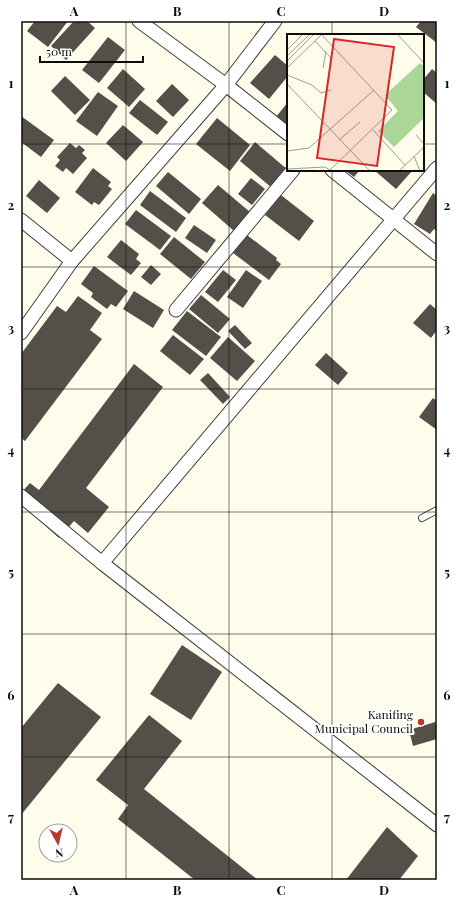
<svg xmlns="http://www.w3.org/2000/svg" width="458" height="901" font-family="'Playfair Display',serif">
  <rect width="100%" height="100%" fill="#fefdeb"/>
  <g fill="#544f49">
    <polygon points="35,21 68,21 48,47 27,31"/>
    <polygon points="74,21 87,21 95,28 66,60 51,46"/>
    <polygon points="421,21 437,21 437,43 416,27"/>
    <polygon points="108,37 125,50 99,83 82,70"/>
    <polygon points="275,55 288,66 288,76 269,99 250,83"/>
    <polygon points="123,69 145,89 129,107 107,88"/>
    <polygon points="432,69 437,73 437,104 423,92 423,80"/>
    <polygon points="65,76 90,100 75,115 51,91"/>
    <polygon points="172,84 189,100 173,117 156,101"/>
    <polygon points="98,92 118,106 97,136 76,121"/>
    <polygon points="140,100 168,122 157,135 129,113"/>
    <polygon points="288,102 288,126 276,117"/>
    <polygon points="21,116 54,140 41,157 21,142"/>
    <polygon points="217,118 250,145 230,171 196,144"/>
    <polygon points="123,125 143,142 126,161 106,143"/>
    <polygon points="255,142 288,170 272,188 240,161"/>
    <polygon points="70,143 76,148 79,145 85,150 82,153 87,158 73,174 66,168 63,172 55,166 60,160 57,157"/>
    <polygon points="93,168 111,182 108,186 112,189 99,205 94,202 92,205 75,192"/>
    <polygon points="345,170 360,170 354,177"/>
    <polygon points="374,170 413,170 396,189"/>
    <polygon points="168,172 201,199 189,214 156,186"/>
    <polygon points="251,178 265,189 252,205 238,194"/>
    <polygon points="39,180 60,198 47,213 26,196"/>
    <polygon points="218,185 250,212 234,231 202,203"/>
    <polygon points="150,191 186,218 176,232 140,205"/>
    <polygon points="433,193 437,196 437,231 434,229 430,234 414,224"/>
    <polygon points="281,195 314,221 299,241 265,215"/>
    <polygon points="136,210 171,236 160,250 125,224"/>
    <polygon points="194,225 216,240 207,253 185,238"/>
    <polygon points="247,235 277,258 276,260 281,264 269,280 233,253"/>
    <polygon points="174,237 205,262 191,279 160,254"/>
    <polygon points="121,240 139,254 136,259 141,263 131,275 107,257"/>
    <polygon points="151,265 161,274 151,285 141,277"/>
    <polygon points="94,266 128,291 116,307 111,304 107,309 91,297 93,293 81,284"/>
    <polygon points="223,270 236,280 218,302 205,292"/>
    <polygon points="246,270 262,281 243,308 227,297"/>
    <polygon points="134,291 164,310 153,328 123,309"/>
    <polygon points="201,295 230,319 218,333 189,309"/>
    <polygon points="78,296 102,313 90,330 102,339 25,441 21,438 21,354 57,306 66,312"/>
    <polygon points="430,304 437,310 437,330 431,338 413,323"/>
    <polygon points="187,311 221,337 206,356 172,330"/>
    <polygon points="235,325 252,343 245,349 228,331"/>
    <polygon points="173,335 204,359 190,375 160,351"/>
    <polygon points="228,337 255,361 237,381 210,358"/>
    <polygon points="326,353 348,373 338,385 315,365"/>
    <polygon points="134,364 163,387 86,488 109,507 88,533 74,521 59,538 21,504 21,493 30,483 39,490"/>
    <polygon points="208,373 230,397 223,404 200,380"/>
    <polygon points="433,398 437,401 437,430 419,417"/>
    <polygon points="182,645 222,672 191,720 150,694"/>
    <polygon points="58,683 101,717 21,815 21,728"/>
    <polygon points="149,715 182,741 144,789 258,880 195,880 118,819 128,805 96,780"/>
    <polygon points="435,722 437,729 437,739 413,746 409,730"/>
    <polygon points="387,827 418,856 399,880 346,880"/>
  </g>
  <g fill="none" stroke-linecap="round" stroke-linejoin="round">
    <defs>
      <polyline id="lane" points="422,518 437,510"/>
      <g id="street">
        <polyline points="139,21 226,85 288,134"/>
        <polyline points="332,170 437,254"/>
        <polyline points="21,220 72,261"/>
        <polyline points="176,310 293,170"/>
        <polyline points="21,333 72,261 226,85 275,21"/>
        <polyline points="21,496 102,563 437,825"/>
        <polyline points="102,563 437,168"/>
      </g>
    </defs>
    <use href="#lane" stroke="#3f3f3f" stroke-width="8"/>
    <use href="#street" stroke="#3f3f3f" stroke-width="15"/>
    <use href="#lane" stroke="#fff" stroke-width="6"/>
    <use href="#street" stroke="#fff" stroke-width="13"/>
  </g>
  <path fill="none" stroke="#0c0c0c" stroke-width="1" stroke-opacity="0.55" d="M126 21V880M229 21V880M332 21V35M21 144H288M423 144H437M332 170V880M21 267H437M21 389H437M21 512H437M21 634H437M21 757H437"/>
  <circle fill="#b4382b" stroke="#fff" stroke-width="1.5" cx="421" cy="722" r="4"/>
  <g text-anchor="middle" stroke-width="4" stroke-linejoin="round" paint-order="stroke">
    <g font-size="12" fill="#0c0c0c" stroke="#fff" text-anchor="end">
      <text x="413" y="719">Kanifing<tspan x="413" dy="14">Municipal Council</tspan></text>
    </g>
  </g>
  <g transform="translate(287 34)">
    <rect width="137" height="137" fill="#fefdeb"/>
    <path d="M133 29 137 33V84L107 113 91 97 111 77 98 61Z" fill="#abd697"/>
    <path fill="none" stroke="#9d9d92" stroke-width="1" d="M34 0 105 76 43 136M110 0 137 29M28 7 44 24M0 16 16 0M0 22 23 0M0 27 27 0M0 34 34 1M36 34 39 17M0 41 25 51 34 59 44 56M0 50 83 137M86 96 118 131M129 101 137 110M52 106 73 88M0 117 22 114 87 56M127 122 133 137M0 135 38 133 43 136M112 137 137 113"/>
    <path fill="#d62828" fill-opacity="0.15" stroke="#d62828" stroke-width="2" d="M47 5 107 13 90 132 30 124Z"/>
    <rect width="137" height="137" fill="none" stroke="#0c0c0c" stroke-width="2"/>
  </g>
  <rect width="458" height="901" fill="none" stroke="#ffffff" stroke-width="44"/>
  <g transform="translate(58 843) rotate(172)"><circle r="19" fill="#ffffff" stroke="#9e9e9e"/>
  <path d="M0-3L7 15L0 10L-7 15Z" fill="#b4382b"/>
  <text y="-6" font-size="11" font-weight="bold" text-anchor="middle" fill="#0c0c0c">N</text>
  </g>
  <path d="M40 56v6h103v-6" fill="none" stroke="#0c0c0c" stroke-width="2"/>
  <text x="46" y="56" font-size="12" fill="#0c0c0c" stroke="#ffffff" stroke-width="3" paint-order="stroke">50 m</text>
  <rect x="22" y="22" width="414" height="857" fill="none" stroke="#0c0c0c" stroke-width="1.5"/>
  <g font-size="13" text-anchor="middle" font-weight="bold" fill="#0c0c0c">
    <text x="74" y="16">A</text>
    <text x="177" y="16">B</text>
    <text x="281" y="16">C</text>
    <text x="384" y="16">D</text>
    <text x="11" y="88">1</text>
    <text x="447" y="88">1</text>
    <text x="11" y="210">2</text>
    <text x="447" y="210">2</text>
    <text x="11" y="333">3</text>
    <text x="447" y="333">3</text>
    <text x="11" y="455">4</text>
    <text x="447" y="455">4</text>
    <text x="11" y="577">5</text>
    <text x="447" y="577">5</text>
    <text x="11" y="700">6</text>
    <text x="447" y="700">6</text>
    <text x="11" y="822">7</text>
    <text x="447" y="822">7</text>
    <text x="74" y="895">A</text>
    <text x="177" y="895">B</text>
    <text x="281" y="895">C</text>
    <text x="384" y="895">D</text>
  </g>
</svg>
